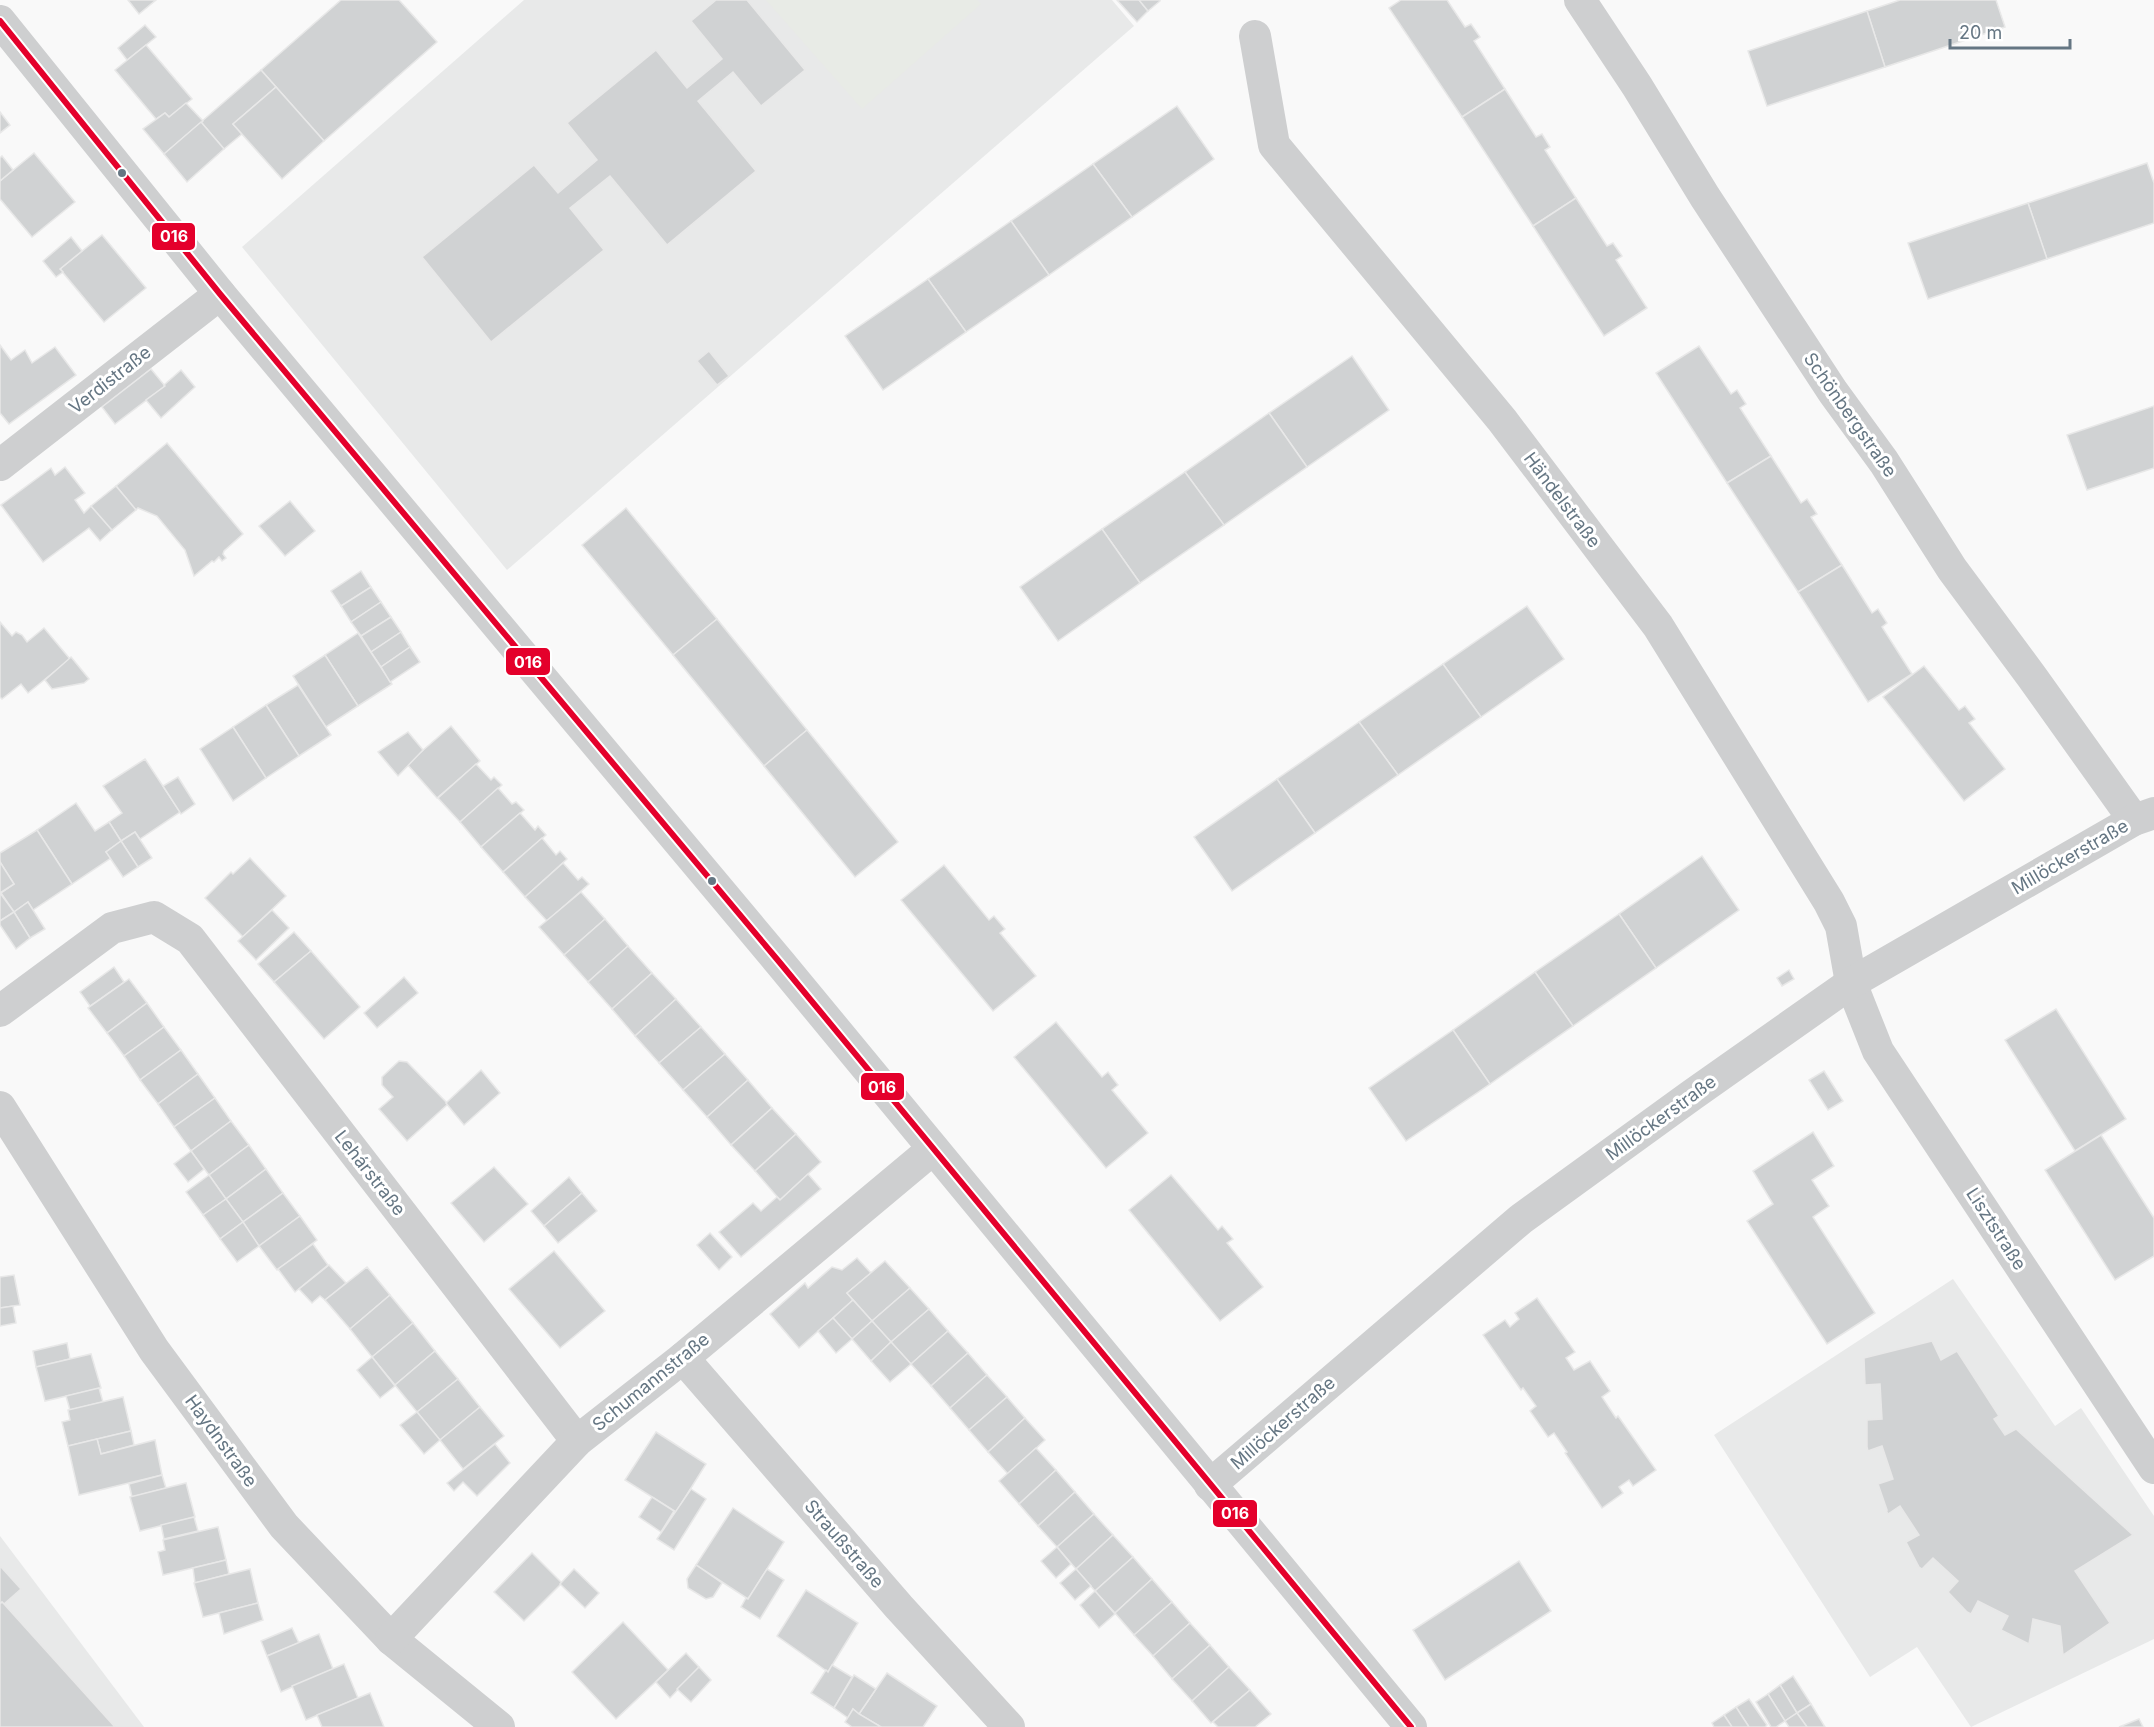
<svg xmlns="http://www.w3.org/2000/svg" width="2154" height="1727" font-family="Inter,sans-serif">
  <rect width="100%" height="100%" fill="#f9f9f9"/>
  <g fill="#e8e9e9">
    <polygon points="524,0 1112,0 1134,26 507,570 242,247"/>
    <polygon points="1953,1279 2055,1426 2081,1408 2154,1516 2154,1639 1971,1727 1917,1647 1870,1677 1714,1435"/>
    <polygon points="0,1536 144,1727 0,1727"/>
  </g>
  <polygon fill="#e8ebe6" points="766,0 977,0 981,4 862,109"/>
  <g fill="#d0d2d3" stroke="#e8e8e8" stroke-width="1.5">
    <polygon points="128,0 156,0 139,14"/>
    <polygon points="341,0 399,0 437,42 324,141 261,70"/>
    <polygon points="716,0 747,0 805,70 761,106 733,72 698,101 756,171 667,245 610,176 570,208 604,250 491,342 422,257 534,165 558,193 597,160 567,123 656,50 687,88 722,59 691,21"/>
    <polygon points="1117,0 1139,0 1148,11 1137,22"/>
    <polygon points="1139,0 1160,0 1160,1 1148,11"/>
    <polygon points="1401,0 1447,0 1465,27 1471,24 1480,37 1474,41 1505,89 1462,117 1389,8"/>
    <polygon points="1900,0 1996,0 2005,27 1885,67 1867,11"/>
    <polygon points="1867,11 1885,67 1767,106 1748,51"/>
    <polygon points="145,25 156,37 127,60 118,48"/>
    <polygon points="146,45 192,99 169,117 165,113 156,119 115,70"/>
    <polygon points="261,70 276,87 233,124 242,134 224,149 201,122"/>
    <polygon points="276,87 324,141 282,179 233,124"/>
    <polygon points="1505,89 1536,137 1542,134 1550,147 1545,150 1576,198 1533,226 1462,117"/>
    <polygon points="186,103 203,121 164,154 143,129 165,113 169,117"/>
    <polygon points="1177,106 1214,159 1132,217 1093,164"/>
    <polygon points="0,112 10,125 0,133"/>
    <polygon points="201,122 224,149 187,182 164,154"/>
    <polygon points="34,153 75,202 32,237 0,199 0,181"/>
    <polygon points="2,156 13,170 0,181 0,158"/>
    <polygon points="2147,163 2154,183 2154,223 2047,259 2028,203"/>
    <polygon points="1093,164 1132,217 1049,275 1011,221"/>
    <polygon points="1576,198 1607,246 1613,243 1622,256 1616,260 1647,308 1604,336 1533,226"/>
    <polygon points="2028,203 2047,259 1928,299 1908,243"/>
    <polygon points="1011,221 1049,275 966,332 928,279"/>
    <polygon points="102,235 146,288 104,322 60,269"/>
    <polygon points="71,237 82,251 60,269 63,272 56,277 43,261"/>
    <polygon points="928,279 966,332 883,390 845,336"/>
    <polygon points="0,345 11,360 25,350 32,363 55,347 76,375 9,424 0,413"/>
    <polygon points="1699,346 1731,394 1737,390 1746,404 1740,408 1771,456 1727,483 1656,373"/>
    <polygon points="709,351 729,376 717,385 697,361"/>
    <polygon points="1352,356 1389,410 1307,467 1269,413"/>
    <polygon points="151,369 165,386 115,424 102,407"/>
    <polygon points="181,370 195,387 161,418 146,400 165,386 164,385"/>
    <polygon points="2154,406 2154,468 2087,490 2067,435"/>
    <polygon points="1269,413 1307,467 1224,525 1185,472"/>
    <polygon points="167,443 243,534 224,551 223,554 226,558 222,561 219,557 214,562 212,561 194,576 185,550 157,516 138,508 136,510 116,486"/>
    <polygon points="1771,456 1801,503 1807,499 1817,514 1811,517 1842,565 1798,592 1727,483"/>
    <polygon points="65,467 85,493 75,500 84,513 91,506 112,530 100,541 89,528 43,562 1,505 51,468 55,475"/>
    <polygon points="1185,472 1224,525 1140,583 1102,529"/>
    <polygon points="116,486 136,510 112,530 91,506"/>
    <polygon points="290,501 315,531 285,556 259,526"/>
    <polygon points="626,508 717,619 673,655 582,545"/>
    <polygon points="1102,529 1140,583 1058,641 1020,587"/>
    <polygon points="1842,565 1872,613 1878,609 1887,623 1882,627 1912,674 1868,702 1798,592"/>
    <polygon points="361,571 371,587 341,606 331,591"/>
    <polygon points="371,587 381,602 351,622 341,606"/>
    <polygon points="381,602 391,617 361,636 351,622"/>
    <polygon points="1527,606 1564,659 1481,717 1443,664"/>
    <polygon points="391,617 401,632 371,652 361,636"/>
    <polygon points="717,619 807,730 764,766 673,655"/>
    <polygon points="0,622 12,636 16,632 22,635 27,642 44,628 70,659 28,693 21,684 2,699 0,697"/>
    <polygon points="401,632 410,647 381,667 371,652"/>
    <polygon points="358,633 392,684 358,706 325,655"/>
    <polygon points="410,647 420,662 390,682 381,667"/>
    <polygon points="325,655 358,706 326,727 293,676"/>
    <polygon points="71,657 89,679 84,683 52,689 45,680"/>
    <polygon points="1443,664 1481,717 1398,775 1359,722"/>
    <polygon points="1924,666 1959,710 1965,706 1975,719 1969,723 2005,769 1964,801 1883,697"/>
    <polygon points="298,685 331,735 299,756 266,705"/>
    <polygon points="266,705 299,756 266,778 233,727"/>
    <polygon points="1359,722 1398,775 1315,833 1277,779"/>
    <polygon points="451,726 480,761 437,798 407,764"/>
    <polygon points="233,727 266,778 233,801 200,749"/>
    <polygon points="807,730 898,842 855,877 764,766"/>
    <polygon points="408,732 423,750 398,776 378,752"/>
    <polygon points="145,759 180,812 140,839 135,832 121,841 109,822 122,813 103,786"/>
    <polygon points="476,764 491,780 494,777 502,785 460,822 438,798"/>
    <polygon points="178,777 195,804 181,814 163,786"/>
    <polygon points="1277,779 1315,833 1232,891 1194,837"/>
    <polygon points="498,788 512,804 516,802 524,810 481,847 460,822"/>
    <polygon points="76,803 95,831 109,822 121,841 106,852 111,858 72,884 37,830"/>
    <polygon points="520,813 535,830 538,826 546,835 503,872 481,847"/>
    <polygon points="37,830 72,884 33,910 28,902 14,912 1,893 14,884 0,862 0,853"/>
    <polygon points="135,832 152,858 138,867 121,841"/>
    <polygon points="542,838 556,855 560,851 567,859 525,897 503,872"/>
    <polygon points="121,841 138,867 123,877 106,852"/>
    <polygon points="1702,856 1739,910 1656,968 1619,914"/>
    <polygon points="250,858 286,896 243,937 205,898 231,872 233,874"/>
    <polygon points="0,862 14,884 0,893"/>
    <polygon points="563,863 578,880 582,877 589,884 547,921 525,897"/>
    <polygon points="944,865 989,920 994,916 1005,929 1000,933 1036,976 993,1011 901,900"/>
    <polygon points="581,892 605,919 564,955 539,927"/>
    <polygon points="0,893 14,912 0,921"/>
    <polygon points="28,902 45,929 30,938 14,912"/>
    <polygon points="272,910 289,928 256,960 238,941"/>
    <polygon points="14,912 30,938 16,949 0,925 0,921"/>
    <polygon points="1619,914 1656,968 1573,1026 1535,972"/>
    <polygon points="605,919 628,946 588,982 564,955"/>
    <polygon points="294,932 311,951 274,982 258,964"/>
    <polygon points="628,946 652,973 612,1009 588,982"/>
    <polygon points="311,951 360,1007 324,1039 274,982"/>
    <polygon points="114,967 124,982 90,1006 80,992"/>
    <polygon points="1789,970 1794,979 1782,986 1777,978"/>
    <polygon points="1535,972 1573,1026 1490,1084 1453,1030"/>
    <polygon points="652,973 676,999 635,1036 612,1009"/>
    <polygon points="404,977 418,993 377,1028 364,1013"/>
    <polygon points="129,979 147,1003 107,1033 88,1008"/>
    <polygon points="676,999 701,1027 659,1063 635,1036"/>
    <polygon points="147,1003 164,1027 124,1056 107,1033"/>
    <polygon points="2056,1009 2126,1119 2075,1151 2005,1040"/>
    <polygon points="1056,1022 1102,1077 1108,1072 1118,1085 1112,1090 1148,1133 1106,1168 1014,1057"/>
    <polygon points="164,1027 181,1050 140,1080 124,1056"/>
    <polygon points="701,1027 725,1054 683,1090 659,1063"/>
    <polygon points="1453,1030 1490,1084 1406,1141 1369,1088"/>
    <polygon points="181,1050 198,1074 158,1104 140,1080"/>
    <polygon points="725,1054 748,1080 707,1117 683,1090"/>
    <polygon points="399,1061 407,1062 448,1104 407,1141 379,1109 393,1097 382,1085 382,1077"/>
    <polygon points="481,1070 500,1093 464,1125 446,1103"/>
    <polygon points="1824,1071 1843,1101 1828,1110 1809,1080"/>
    <polygon points="198,1074 215,1098 174,1127 158,1104"/>
    <polygon points="748,1080 772,1108 731,1145 707,1117"/>
    <polygon points="215,1098 231,1121 191,1151 174,1127"/>
    <polygon points="772,1108 796,1134 755,1171 731,1145"/>
    <polygon points="231,1121 249,1145 209,1175 191,1151"/>
    <polygon points="1813,1132 1834,1166 1812,1180 1829,1206 1813,1217 1875,1313 1827,1344 1747,1221 1773,1204 1753,1171"/>
    <polygon points="796,1134 821,1162 780,1200 755,1171"/>
    <polygon points="2101,1135 2154,1218 2154,1256 2115,1280 2045,1170"/>
    <polygon points="249,1145 266,1169 226,1199 209,1175"/>
    <polygon points="191,1151 204,1169 188,1182 174,1164"/>
    <polygon points="494,1167 528,1204 484,1242 451,1203"/>
    <polygon points="266,1169 283,1193 243,1222 226,1199"/>
    <polygon points="808,1174 821,1189 741,1257 719,1232 753,1203 761,1211 777,1197 780,1200"/>
    <polygon points="209,1175 226,1199 203,1215 186,1192"/>
    <polygon points="1171,1175 1218,1230 1222,1226 1233,1239 1227,1243 1263,1287 1220,1321 1129,1210"/>
    <polygon points="569,1177 582,1193 544,1226 531,1211"/>
    <polygon points="283,1193 300,1216 259,1246 243,1222"/>
    <polygon points="582,1193 597,1211 558,1243 544,1226"/>
    <polygon points="226,1199 243,1222 220,1239 203,1215"/>
    <polygon points="300,1216 317,1240 277,1270 259,1246"/>
    <polygon points="243,1222 259,1246 237,1262 220,1239"/>
    <polygon points="710,1233 732,1257 719,1270 697,1245"/>
    <polygon points="313,1244 328,1265 295,1292 278,1269"/>
    <polygon points="554,1251 605,1311 560,1348 509,1289"/>
    <polygon points="857,1258 871,1273 847,1293 853,1300 799,1348 770,1314 805,1283 808,1288 832,1267 842,1270"/>
    <polygon points="885,1261 910,1288 872,1321 847,1293"/>
    <polygon points="329,1265 346,1283 325,1300 320,1296 312,1303 299,1289"/>
    <polygon points="367,1267 390,1295 350,1329 325,1300"/>
    <polygon points="14,1275 20,1305 0,1308 0,1277"/>
    <polygon points="910,1288 929,1309 891,1342 872,1321"/>
    <polygon points="390,1295 413,1323 372,1357 350,1329"/>
    <polygon points="1537,1298 1575,1352 1566,1358 1574,1370 1590,1361 1610,1391 1602,1397 1616,1418 1618,1416 1656,1470 1633,1486 1629,1480 1619,1487 1623,1493 1602,1508 1565,1453 1567,1452 1554,1433 1548,1437 1530,1411 1536,1406 1523,1388 1521,1390 1483,1335 1505,1320 1510,1327 1519,1319 1515,1313"/>
    <polygon points="853,1300 872,1321 852,1339 833,1318"/>
    <polygon points="13,1306 16,1323 0,1326 0,1308"/>
    <polygon points="929,1309 948,1331 911,1364 891,1342"/>
    <polygon points="833,1318 852,1339 836,1353 818,1331"/>
    <polygon points="872,1321 891,1342 871,1361 852,1339"/>
    <polygon points="413,1323 435,1351 395,1385 372,1357"/>
    <polygon points="948,1331 968,1353 931,1386 911,1364"/>
    <polygon points="1932,1341 1941,1360 1957,1351 1999,1416 1994,1419 2005,1435 2016,1429 2133,1535 2075,1571 2110,1623 2063,1655 2060,1626 2033,1619 2029,1644 2001,1630 2008,1616 1978,1601 1971,1614 1967,1612 1948,1592 1958,1581 1933,1558 1922,1569 1919,1567 1906,1542 1919,1535 1900,1506 1888,1514 1886,1510 1887,1510 1878,1484 1893,1479 1882,1446 1868,1451 1867,1447 1867,1420 1882,1419 1880,1384 1865,1385 1864,1358"/>
    <polygon points="891,1342 911,1364 890,1382 871,1361"/>
    <polygon points="67,1343 70,1359 36,1367 33,1351"/>
    <polygon points="435,1351 458,1379 417,1412 395,1385"/>
    <polygon points="968,1353 987,1375 950,1408 931,1386"/>
    <polygon points="91,1354 101,1388 45,1401 36,1367"/>
    <polygon points="372,1357 395,1386 380,1398 357,1370"/>
    <polygon points="987,1375 1007,1397 969,1430 950,1408"/>
    <polygon points="458,1379 480,1407 440,1440 417,1412"/>
    <polygon points="99,1388 103,1402 70,1410 66,1396"/>
    <polygon points="123,1397 131,1431 68,1446 62,1422 70,1420 68,1410"/>
    <polygon points="1007,1397 1025,1418 988,1452 969,1430"/>
    <polygon points="480,1407 504,1436 463,1469 440,1440"/>
    <polygon points="417,1412 440,1440 424,1454 400,1425"/>
    <polygon points="1025,1418 1045,1440 1008,1474 988,1452"/>
    <polygon points="131,1431 134,1445 101,1454 97,1439"/>
    <polygon points="656,1432 706,1464 676,1512 625,1480"/>
    <polygon points="97,1439 101,1454 155,1440 162,1475 79,1495 68,1446"/>
    <polygon points="495,1444 510,1463 477,1496 463,1482 454,1491 447,1483"/>
    <polygon points="1036,1448 1056,1470 1019,1504 999,1481"/>
    <polygon points="1056,1470 1075,1492 1038,1526 1019,1504"/>
    <polygon points="162,1475 166,1488 132,1497 129,1484"/>
    <polygon points="186,1483 195,1517 140,1531 130,1497"/>
    <polygon points="691,1489 706,1499 674,1550 657,1539"/>
    <polygon points="1075,1492 1094,1514 1057,1547 1038,1526"/>
    <polygon points="652,1497 674,1511 661,1532 639,1517"/>
    <polygon points="733,1508 784,1542 748,1599 696,1565"/>
    <polygon points="1094,1514 1113,1535 1076,1569 1057,1547"/>
    <polygon points="194,1517 198,1531 164,1539 161,1525"/>
    <polygon points="218,1527 226,1560 163,1575 158,1552 165,1550 163,1540"/>
    <polygon points="1113,1535 1133,1557 1095,1591 1076,1569"/>
    <polygon points="1057,1547 1071,1564 1056,1578 1041,1561"/>
    <polygon points="532,1553 562,1583 524,1621 494,1592"/>
    <polygon points="1133,1557 1152,1579 1115,1613 1095,1591"/>
    <polygon points="226,1560 229,1574 195,1583 193,1568"/>
    <polygon points="1519,1561 1551,1611 1445,1680 1413,1630"/>
    <polygon points="696,1565 722,1583 713,1597 706,1599 688,1588 687,1579"/>
    <polygon points="0,1566 21,1589 4,1604 2,1602 0,1604"/>
    <polygon points="250,1569 258,1603 203,1617 194,1583"/>
    <polygon points="574,1569 599,1593 585,1608 560,1584"/>
    <polygon points="767,1569 784,1580 760,1619 741,1607 746,1598 748,1599"/>
    <polygon points="1076,1569 1091,1586 1075,1600 1060,1583"/>
    <polygon points="1152,1579 1172,1602 1134,1635 1115,1613"/>
    <polygon points="806,1590 858,1623 828,1672 777,1636"/>
    <polygon points="1095,1591 1115,1614 1099,1628 1080,1605"/>
    <polygon points="2,1602 4,1604 115,1727 0,1727 0,1604"/>
    <polygon points="1172,1602 1190,1623 1153,1656 1134,1635"/>
    <polygon points="258,1603 263,1620 224,1634 219,1613"/>
    <polygon points="623,1622 668,1670 616,1719 572,1672"/>
    <polygon points="1190,1623 1210,1645 1172,1679 1153,1656"/>
    <polygon points="292,1628 299,1643 267,1656 261,1641"/>
    <polygon points="319,1634 333,1669 281,1692 267,1656"/>
    <polygon points="1210,1645 1229,1667 1192,1701 1172,1679"/>
    <polygon points="686,1653 699,1667 670,1698 656,1682"/>
    <polygon points="344,1664 358,1698 306,1720 292,1686"/>
    <polygon points="832,1665 852,1677 834,1708 811,1693 826,1670 828,1672"/>
    <polygon points="699,1667 711,1680 691,1702 677,1689"/>
    <polygon points="1229,1667 1250,1690 1211,1723 1192,1701"/>
    <polygon points="887,1673 937,1706 923,1727 881,1727 859,1714"/>
    <polygon points="854,1675 876,1689 859,1714 853,1709 848,1718 834,1708"/>
    <polygon points="1793,1676 1811,1704 1797,1713 1780,1685"/>
    <polygon points="1780,1685 1797,1713 1785,1721 1768,1694"/>
    <polygon points="1250,1690 1271,1714 1255,1727 1218,1727 1213,1722"/>
    <polygon points="370,1693 384,1727 322,1727 317,1715"/>
    <polygon points="1768,1694 1785,1721 1776,1727 1771,1727 1756,1702"/>
    <polygon points="1749,1699 1767,1725 1765,1727 1749,1727 1736,1707"/>
    <polygon points="1811,1704 1825,1727 1807,1727 1797,1713"/>
    <polygon points="1736,1707 1749,1727 1732,1727 1724,1715"/>
    <polygon points="853,1709 859,1714 881,1727 852,1727 845,1722"/>
    <polygon points="1797,1713 1807,1727 1789,1727 1785,1721"/>
    <polygon points="1724,1715 1732,1727 1714,1727 1712,1723"/>
    <polygon points="2139,1719 2143,1727 2119,1727"/>
  </g>
  <g fill="none" stroke-linecap="round" stroke-linejoin="round">
    <g stroke="#cecfd0" stroke-width="32">
      <polyline points="1580,0 1637,86 1705,197 1833,392 1884,462 1952,569 2032,677 2134,820"/>
      <polyline points="0,21 220,294 781,964 1411,1727"/>
      <polyline points="1255,36 1274,145 1502,420 1658,626 1829,902 1841,926 1851,983 1878,1051 2154,1468"/>
      <polyline points="0,465 220,294"/>
      <polyline points="0,1011 112,928 154,917 190,939 577,1441"/>
      <polyline points="0,1107 154,1350 284,1526 391,1639 499,1727"/>
      <polyline points="683,1358 899,1607 1009,1727"/>
      <polyline points="1210,1485 1521,1219 1692,1095 1851,983 2134,820 2154,813"/>
      <polyline points="391,1639 577,1441 683,1358 933,1149"/>
    </g>
    <defs>
      <polyline id="bus-1" points="0,21 220,294 781,964 1411,1727"/>
    </defs>
    <use href="#bus-1" stroke="#fff" stroke-width="10"/>
    <use href="#bus-1" stroke="#e4002b" stroke-width="6"/>
  </g>
  <g fill="#657683" stroke="#fff" stroke-width="2">
    <circle cx="122" cy="173" r="5"/>
    <circle cx="712" cy="881" r="5"/>
  </g>
  <g text-anchor="middle" stroke-width="6" stroke-linejoin="round" paint-order="stroke">
    <g font-size="18" fill="#657683" stroke="#fff">
      <text transform="translate(110 380) rotate(-38)" y="6">Verdistraße</text>
      <text transform="translate(1850 415) rotate(55)" y="6">Schönbergstraße</text>
      <text transform="translate(1562 500) rotate(53)" y="6">Händelstraße</text>
      <text transform="translate(2070 857) rotate(-30)" y="6">Millöckerstraße</text>
      <text transform="translate(1661 1118) rotate(-36)" y="6">Millöckerstraße</text>
      <text transform="translate(370 1173) rotate(52)" y="6">Lehárstraße</text>
      <text transform="translate(1996 1229) rotate(57)" y="6">Lisztstraße</text>
      <text transform="translate(651 1382) rotate(-39)" y="6">Schumannstraße</text>
      <text transform="translate(1283 1423) rotate(-41)" y="6">Millöckerstraße</text>
      <text transform="translate(221 1441) rotate(54)" y="6">Haydnstraße</text>
      <text transform="translate(844 1544) rotate(49)" y="6">Straußstraße</text>
    </g>
  </g>
  <g stroke="#fff" stroke-width="2">
    <rect x="151" y="222" width="45" height="29" rx="6" fill="#e4002b"/>
    <rect x="505" y="647" width="46" height="29" rx="6" fill="#e4002b"/>
    <rect x="860" y="1072" width="45" height="29" rx="6" fill="#e4002b"/>
    <rect x="1212" y="1499" width="46" height="29" rx="6" fill="#e4002b"/>
  </g>
  <g font-size="16" text-anchor="middle" font-weight="bold" fill="#fff">
    <text x="174" y="242">016</text>
    <text x="528" y="668">016</text>
    <text x="882" y="1093">016</text>
    <text x="1235" y="1519">016</text>
  </g>
  <path d="M1950 39v9h120v-9" fill="none" stroke="#657683" stroke-width="3"/>
  <text x="1959" y="39" font-size="18" fill="#657683" stroke="#ffffff" stroke-width="4.5" paint-order="stroke">20 m</text>
</svg>
